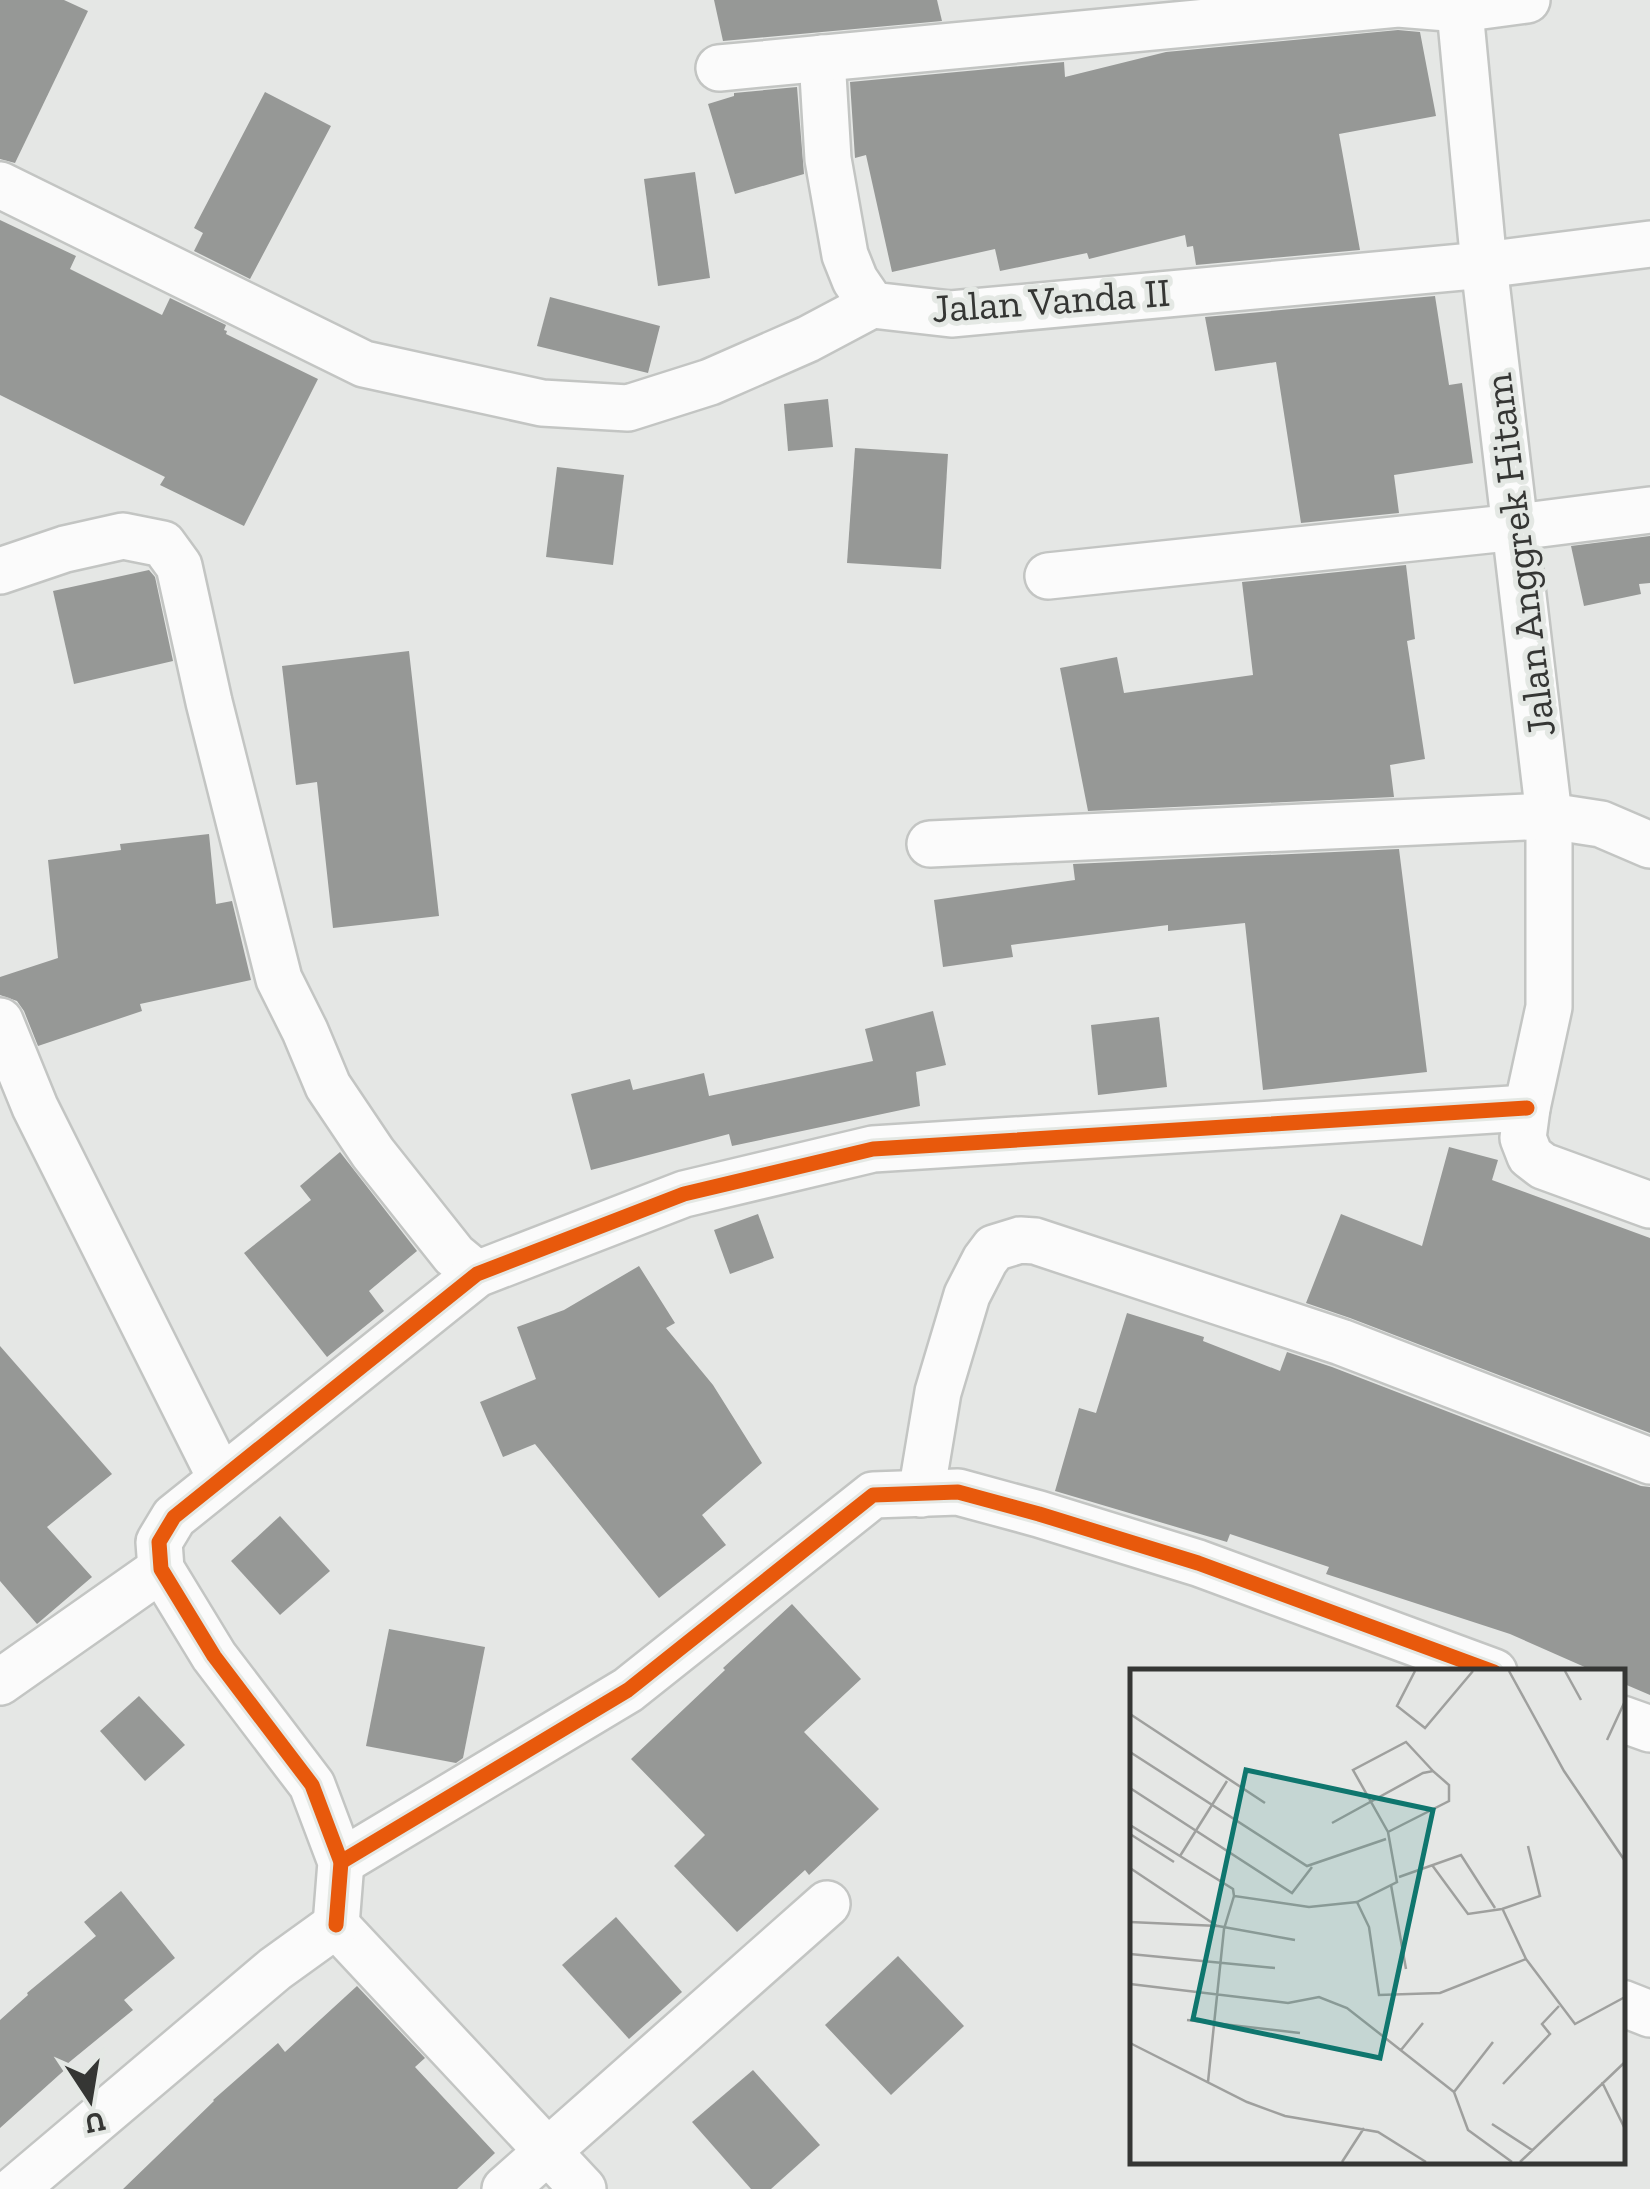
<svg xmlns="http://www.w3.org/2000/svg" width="1650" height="2189" font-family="'Zilla Slab',serif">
  <rect width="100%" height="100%" fill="#e5e7e5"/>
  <g fill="#969896">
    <polygon points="0,0 64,0 88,11 15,163 0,159"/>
    <polygon points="714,0 937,0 942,21 723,41"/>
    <polygon points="1398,30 1420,32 1436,116 1339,134 1360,250 1196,265 1193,246 1187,247 1185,235 1089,259 1087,253 1000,271 995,249 892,272 866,155 855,158 850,82 1064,62 1065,77 1166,52"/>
    <polygon points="797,87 804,174 735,194 708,104 734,96 734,93"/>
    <polygon points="265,92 331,126 250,279 194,251 203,233 194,228"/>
    <polygon points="695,172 710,278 658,286 644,179"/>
    <polygon points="0,220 76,256 70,269 162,315 170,298 226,325 224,330 227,331 226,334 318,379 244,526 160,485 165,477 0,395"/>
    <polygon points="1435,296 1449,385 1462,383 1473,463 1394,475 1399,513 1301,523 1276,362 1215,371 1205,317"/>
    <polygon points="550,297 660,326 648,373 537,346"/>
    <polygon points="828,399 833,447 788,451 784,404"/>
    <polygon points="855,448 948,454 941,569 847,563"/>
    <polygon points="557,467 624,475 613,565 546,557"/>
    <polygon points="1650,536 1650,583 1639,584 1641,594 1584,606 1571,546"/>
    <polygon points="1406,565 1415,639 1407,641 1425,759 1390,765 1394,797 1088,811 1060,668 1117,657 1124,693 1253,675 1242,582"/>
    <polygon points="149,570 155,577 173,661 74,684 53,591"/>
    <polygon points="409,651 439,916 333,928 317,782 296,785 282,666"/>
    <polygon points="209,834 216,904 232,901 251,980 140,1004 142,1011 38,1046 24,1011 17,1001 0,995 0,977 58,958 48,860 121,850 120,844"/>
    <polygon points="1399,849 1427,1072 1263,1090 1245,923 1168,931 1168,925 1011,945 1013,957 943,967 934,900 1075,880 1073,864"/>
    <polygon points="933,1011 946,1065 916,1072 920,1106 732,1146 729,1134 591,1170 571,1094 630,1079 633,1090 704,1073 709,1096 873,1061 865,1029"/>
    <polygon points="1159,1017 1167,1087 1098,1095 1091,1025"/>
    <polygon points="1449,1147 1498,1160 1492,1180 1650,1238 1650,1433 1350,1318 1306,1303 1341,1214 1422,1246"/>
    <polygon points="340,1152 417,1251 369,1291 384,1311 327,1357 244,1253 311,1200 300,1186"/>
    <polygon points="758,1214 774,1258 730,1274 714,1230"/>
    <polygon points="639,1266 675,1323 666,1328 713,1385 762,1463 702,1515 726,1545 659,1598 535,1444 503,1457 480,1402 536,1379 517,1327 564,1310"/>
    <polygon points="1127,1313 1204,1337 1203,1341 1280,1371 1287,1352 1332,1367 1641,1486 1650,1487 1650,1695 1622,1683 1622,1672 1596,1672 1510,1634 1326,1574 1329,1567 1230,1534 1227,1542 1055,1491 1079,1408 1096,1413"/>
    <polygon points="0,1346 112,1474 47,1527 92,1577 37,1624 0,1581"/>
    <polygon points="280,1516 330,1571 280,1615 231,1561"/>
    <polygon points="792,1604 861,1679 804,1732 879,1809 809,1875 805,1870 737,1932 674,1866 705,1835 631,1759 725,1670 723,1668"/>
    <polygon points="389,1629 485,1647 463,1758 456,1763 366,1746"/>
    <polygon points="139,1696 185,1745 145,1781 100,1731"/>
    <polygon points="121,1891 175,1958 124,2000 133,2010 67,2064 69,2066 0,2128 0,2020 28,1995 27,1993 96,1936 84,1922"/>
    <polygon points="616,1917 682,1992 629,2039 562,1965"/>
    <polygon points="898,1956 964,2026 891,2095 825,2025"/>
    <polygon points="357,1986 425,2058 415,2067 495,2153 457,2189 123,2189 214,2101 213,2100 278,2043 285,2052"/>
    <polygon points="753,2070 820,2145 771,2189 751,2189 692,2122"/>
  </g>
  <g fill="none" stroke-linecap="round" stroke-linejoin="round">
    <defs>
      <g id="minor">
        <polyline points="1459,0 1484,265 1549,816 1549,1007 1527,1108 1523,1138 1530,1156 1543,1166 1650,1205"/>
        <polyline points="822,58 828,159 845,255 855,280 872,305 951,314 1484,265 1650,244"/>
        <polyline points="719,68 1398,4 1460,9 1527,0"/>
        <polyline points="0,185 364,364 542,403 628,408 710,382 808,339 872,305"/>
        <polyline points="0,571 65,549 123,536 163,544 179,566 209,702 279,979 305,1031 328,1086 373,1153 454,1255 477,1274"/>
        <polyline points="1048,576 1517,527 1650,510"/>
        <polyline points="930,844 1549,816 1601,824 1650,845"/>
        <polyline points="0,1021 35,1107 221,1479"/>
        <polyline points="921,1494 938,1392 967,1295 985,1260 994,1248 1020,1240 1035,1241 1341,1342 1650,1461"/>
        <polyline points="0,1682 161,1569"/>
        <polyline points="1622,1719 1650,1729"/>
        <polyline points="341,1862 628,1690 873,1495 958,1492 1039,1514 1198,1563 1494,1672"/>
        <polyline points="336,1925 341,1862 312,1785 214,1656 161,1569 159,1542 174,1517 477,1274 684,1194 873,1149 1527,1108"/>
        <polyline points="336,1925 583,2189"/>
        <polyline points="1622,2003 1650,2014"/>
        <polyline points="15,2189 275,1969 336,1925"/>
        <polyline points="505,2189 827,1904"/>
      </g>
    </defs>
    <use href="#minor" stroke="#c3c5c3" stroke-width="50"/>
    <use href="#minor" stroke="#fbfbfb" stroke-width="45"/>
    <defs>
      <g id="cycleway">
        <polyline points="341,1862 628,1690 873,1495 958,1492 1039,1514 1198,1563 1494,1672"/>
        <polyline points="336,1925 341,1862 312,1785 214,1656 161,1569 159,1542 174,1517 477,1274 684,1194 873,1149 1527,1108"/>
      </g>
    </defs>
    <use href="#cycleway" stroke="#e4e8e4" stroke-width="21"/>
    <use href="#cycleway" stroke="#e8590c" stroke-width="15"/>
  </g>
  <g text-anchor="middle" stroke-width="10" stroke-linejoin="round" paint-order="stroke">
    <g font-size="40" fill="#353634" stroke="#e4e8e4">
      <text transform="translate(1051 300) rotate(-4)" y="14">Jalan Vanda II</text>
      <text transform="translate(1519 555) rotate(-97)" y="14">Jalan Anggrek Hitam</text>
    </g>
  </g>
  <g transform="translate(1130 1669)">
    <rect width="495" height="495" fill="#e5e7e5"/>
    <path fill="none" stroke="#9fa09e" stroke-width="2.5" d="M285 2 267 37 295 59 343 2M379 2 434 102 495 192M435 2 451 31M0 45 135 134M477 71 495 32M0 83 177 197 256 170M0 119 162 224 182 198M202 154 293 104 303 102 319 116V132L258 163M0 156 103 220 104 227 179 238 227 233 267 213 258 163M258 163 223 101 276 73 303 102M0 165 44 193M50 187 97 112M302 196 338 245 372 240 410 227 398 177M0 199 87 257M269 208 331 186 365 239M261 216 276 300M227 233 239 258 249 326 310 324 396 290 445 355 495 328M373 241 396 290M0 253 88 257 165 271M0 285 145 299M0 315 158 334 189 328 217 339 324 423 338 461 382 493M57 351 170 364M0 374 117 433 155 447 248 463 296 493M271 381 293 354M78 413 94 260 104 227M472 413 495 460M373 415 420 365 412 355 429 337M324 423 363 373M362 455 402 481M212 493 234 459M390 493 495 393"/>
    <path fill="#0f766e" fill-opacity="0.15" stroke="#0f766e" stroke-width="5" d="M116 101 303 141 250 389 63 350Z"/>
    <rect width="495" height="495" fill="none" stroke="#353634" stroke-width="5"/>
  </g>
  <g transform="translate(90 2099) rotate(168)" stroke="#e4e8e4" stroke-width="8" paint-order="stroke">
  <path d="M0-8L18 38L0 25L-18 38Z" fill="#353634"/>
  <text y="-15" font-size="28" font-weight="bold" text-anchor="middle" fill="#353634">U</text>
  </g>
</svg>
